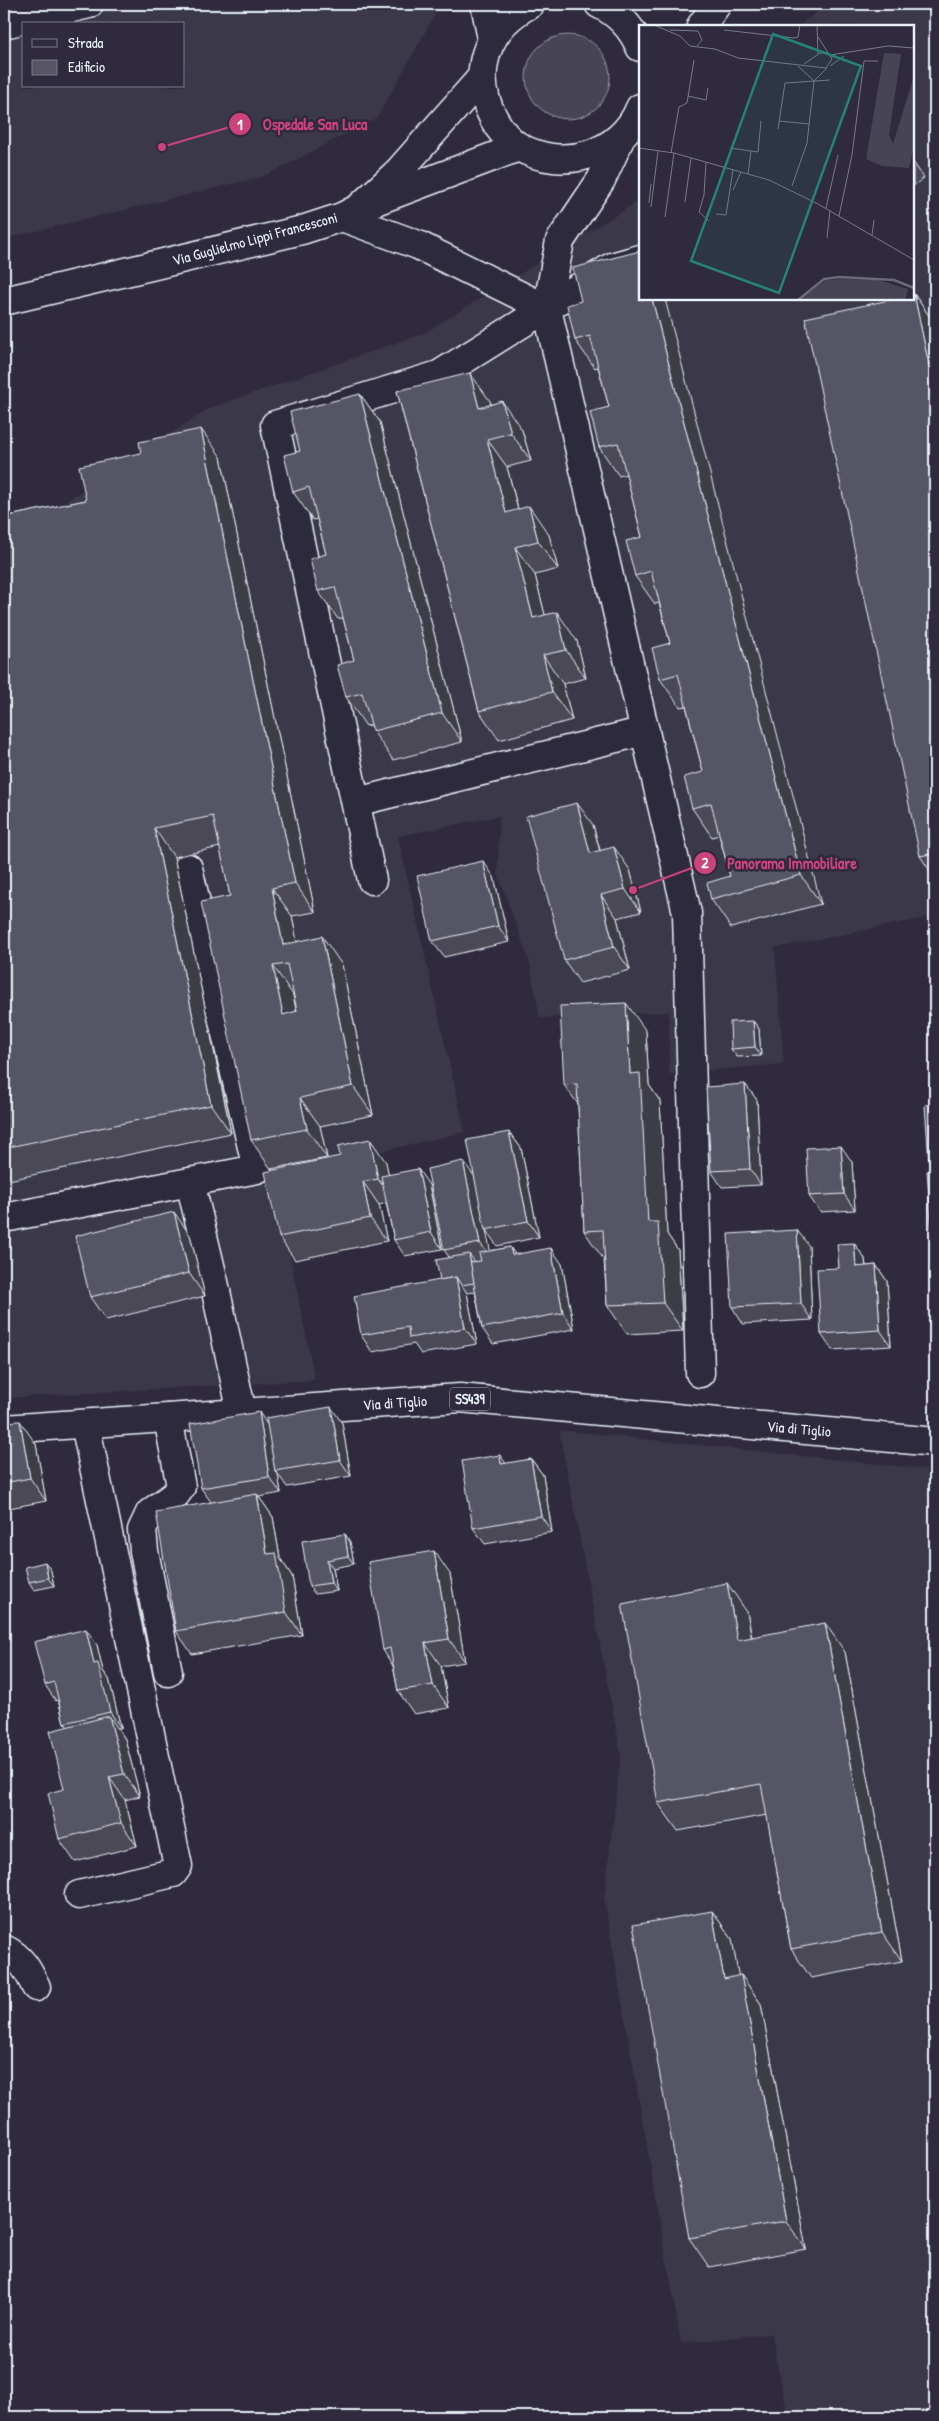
<svg xmlns="http://www.w3.org/2000/svg" width="939" height="2421" font-family="'Patrick Hand',sans-serif">
  <rect width="100%" height="100%" fill="#2f2a3d"/>
  <filter id="ink" filterUnits="userSpaceOnUse"><feTurbulence type="fractalNoise" baseFrequency=".02" numOctaves="2"/><feDisplacementMap in="SourceGraphic" scale="10" xChannelSelector="R" yChannelSelector="G"/><feConvolveMatrix kernelMatrix="1 2 1 2 8 2 1 2 1" color-interpolation-filters="sRGB"/></filter>
  <g filter="url(#ink)">
    <g fill="#3b3749" fill-rule="evenodd">
      <path d="M4 4H441L377 118 265 176 4 239ZM24 24H184V86H24Z"/>
      <polygon points="829,4 935,4 935,916 775,948 784,1064 669,1074 669,1012 540,1018 529,960 498,875 499,816 398,836 465,1132 274,1176 315,1380 4,1398 4,526 41,517 210,408 424,333 640,200 640,299 913,299 913,26 798,26"/>
      <polygon points="559,1430 935,1470 935,2417 788,2417 771,2334 681,2343 604,1898 621,1755"/>
    </g>
    <circle fill="#464455" stroke="#979aa6" cx="568" cy="77" r="42"/>
    <g fill="none" stroke-linecap="round" stroke-linejoin="round">
      <defs>
        <g id="minor">
          <polyline points="485,4 492,39"/>
          <path d="M530 4C485 27 470 75 494 119 500 130 509 141 519 147 563 172 621 155 640 108"/>
          <path d="M599 4C618 13 632 28 640 47"/>
          <polyline points="4,24 89,4"/>
          <polyline points="701,26 717,4"/>
          <polyline points="373,202 519,147"/>
          <polyline points="342,217 418,245 547,309 560,241 601,180 621,137"/>
          <polyline points="4,301 302,230 342,217 359,208 398,172 482,77"/>
          <polyline points="547,309 687,913 700,1373"/>
          <polyline points="356,802 645,731"/>
          <polyline points="372,880 275,425 439,375 612,267 640,259"/>
          <polyline points="190,1182 214,1282 242,1413"/>
          <polyline points="4,1218 257,1169 188,868"/>
          <polyline points="168,1672 144,1551 142,1530 150,1513 176,1494 181,1487 168,1418"/>
          <polyline points="79,1895 173,1873 178,1866 85,1424"/>
          <path d="M4 1949C21 1957 28 1970 36 1987"/>
        </g>
        <polyline id="major" points="4,1429 460,1398 935,1442"/>
      </defs>
      <use href="#minor" stroke="#e8f1f8" stroke-width="31"/>
      <use href="#major" stroke="#e8f1f8" stroke-width="31"/>
      <use href="#minor" stroke="#2f2a3d" stroke-width="28"/>
      <use href="#major" stroke="#2f2a3d" stroke-width="28"/>
    </g>
    <g fill="#4b4957" stroke="#e8f1f8" fill-rule="evenodd">
      <polygon points="913,162 924,178 913,186"/>
      <polygon points="914,294 934,323 935,329 935,878 920,856"/>
      <polygon points="581,301 821,904 731,928 711,899 730,876 719,835 712,837 692,808 703,772 686,706 680,707 660,679 670,643 659,603 655,604 635,576 642,537 626,474 619,476 599,447 609,407 598,367 595,368 575,340"/>
      <polygon points="397,391 490,401 491,404 522,430 531,461 507,467 518,509 549,535 558,569 535,575 545,615 577,641 586,678 563,684 572,720 499,740 479,711"/>
      <polygon points="360,394 380,422 462,742 393,760 373,731 371,725 366,726 346,697 354,660 343,618 338,619 318,591 326,554 317,519 313,520 293,492 300,451"/>
      <path d="M221 457 315 912 292 916 297 942 342 965 373 1115 320 1126 327 1158 271 1169 251 1140 230 896 220 847 174 857 231 1133 4 1181V517L86 500ZM293 995H294L297 1012Z"/>
      <polygon points="593,825 600,850 630,870 641,912 617,918 630,970 580,983 564,960"/>
      <polygon points="494,877 509,942 444,957 432,941"/>
      <polygon points="753,1021 759,1029 761,1056 737,1057 731,1049"/>
      <polygon points="646,1031 649,1085 660,1101 667,1234 678,1250 683,1331 627,1334 607,1305 604,1260 584,1231 578,1104 564,1085"/>
      <polygon points="745,1084 757,1100 761,1185 722,1187 711,1171"/>
      <polygon points="935,1104 935,1170 929,1161"/>
      <polygon points="509,1132 521,1148 539,1237 497,1246 486,1230 490,1251 510,1247 515,1255 562,1264 574,1329 493,1344 482,1328 475,1292 467,1293 477,1344 421,1354 414,1344 372,1352 361,1335 440,1280 449,1257 444,1250 475,1177"/>
      <polygon points="386,1162 388,1175 429,1185 442,1249 405,1256 394,1240 386,1203 379,1205 387,1241 295,1260 279,1237"/>
      <polygon points="852,1162 855,1210 820,1212 809,1196"/>
      <polygon points="190,1235 205,1296 106,1320 90,1297"/>
      <polygon points="854,1243 865,1259 866,1266 876,1265 887,1281 891,1346 832,1350 821,1334 839,1268"/>
      <polygon points="809,1246 812,1320 743,1324 732,1307"/>
      <polygon points="4,1422 36,1444 46,1501 4,1509"/>
      <polygon points="342,1423 351,1476 287,1487 278,1474 281,1493 259,1497 273,1517 280,1558 292,1576 302,1635 192,1654 176,1631 211,1502 201,1488 268,1425"/>
      <polygon points="531,1459 543,1475 552,1532 485,1544 473,1528"/>
      <polygon points="345,1534 350,1542 354,1564 333,1568 337,1591 315,1594 309,1586"/>
      <polygon points="45,1562 51,1571 54,1586 34,1590 29,1582"/>
      <polygon points="450,1574 465,1662 441,1666 449,1708 414,1714 398,1691 393,1666 383,1650"/>
      <polygon points="747,1612 752,1637 845,1652 902,1961 811,1978 791,1949 767,1815 678,1831 658,1803"/>
      <polygon points="97,1645 103,1671 109,1679 121,1728 118,1728 125,1739 140,1796 125,1800 137,1846 75,1862 59,1839 64,1789 67,1726 64,1723 58,1700 56,1701 45,1685"/>
      <polygon points="712,1911 732,1939 738,1976 741,1975 761,2004 806,2249 709,2267 689,2238"/>
    </g>
    <g fill="#3d3c47" stroke="#e8f1f8">
      <polygon points="914,294 934,323 935,329 935,394"/>
      <polygon points="652,299 665,299 821,904 801,875"/>
      <polygon points="470,373 490,401 499,436 479,408"/>
      <polygon points="360,394 380,422 462,742 442,713"/>
      <polygon points="502,401 522,430 531,461 511,433"/>
      <polygon points="201,429 221,457 315,912 295,883"/>
      <polygon points="487,439 507,467 526,541 506,513"/>
      <polygon points="529,506 549,535 558,569 538,541"/>
      <polygon points="515,547 535,575 553,647 533,618"/>
      <polygon points="557,612 577,641 586,678 566,650"/>
      <polygon points="543,655 563,684 572,720 552,692"/>
      <polygon points="577,803 593,825 606,875 590,853"/>
      <polygon points="154,828 174,857 231,1133 211,1105"/>
      <polygon points="614,847 630,870 641,912 625,889"/>
      <polygon points="483,861 494,877 509,942 498,926"/>
      <polygon points="272,888 292,916 303,973 283,945"/>
      <polygon points="601,895 617,918 630,970 614,947"/>
      <polygon points="322,936 342,965 373,1115 353,1086"/>
      <polygon points="273,966 293,995 303,1043 283,1015"/>
      <polygon points="626,1003 646,1031 649,1085 660,1101 667,1234 678,1250 683,1331 663,1303 648,1222 630,1074"/>
      <polygon points="753,1021 759,1029 761,1056 755,1047"/>
      <polygon points="745,1084 757,1100 761,1185 750,1169"/>
      <polygon points="300,1098 320,1126 327,1158 307,1129"/>
      <polygon points="509,1132 521,1148 539,1237 528,1221"/>
      <polygon points="370,1139 386,1162 394,1202 378,1179"/>
      <polygon points="841,1146 852,1162 855,1210 844,1194"/>
      <polygon points="463,1161 475,1177 492,1259 480,1243"/>
      <polygon points="418,1169 429,1185 442,1249 431,1232"/>
      <polygon points="363,1182 379,1205 387,1241 370,1218"/>
      <polygon points="174,1212 190,1235 205,1296 189,1273"/>
      <polygon points="797,1230 809,1246 812,1320 801,1304"/>
      <polygon points="854,1243 865,1259 867,1283 856,1267"/>
      <polygon points="510,1247 521,1263 512,1255"/>
      <polygon points="551,1248 562,1264 574,1329 563,1313"/>
      <polygon points="469,1254 475,1262 474,1282"/>
      <polygon points="876,1265 887,1281 891,1346 880,1330"/>
      <polygon points="456,1277 467,1293 477,1344 465,1328"/>
      <polygon points="331,1407 342,1423 351,1476 340,1460"/>
      <polygon points="259,1412 270,1429 275,1471 278,1474 281,1493 269,1477"/>
      <polygon points="20,1421 36,1444 46,1501 30,1478"/>
      <polygon points="500,1455 511,1471 501,1464"/>
      <polygon points="531,1459 543,1475 552,1532 541,1516"/>
      <polygon points="257,1494 273,1517 280,1558 292,1576 302,1635 286,1612 267,1554"/>
      <polygon points="345,1534 350,1542 354,1564 348,1556"/>
      <polygon points="434,1551 450,1574 465,1662 449,1639"/>
      <polygon points="327,1560 333,1568 337,1591 331,1583"/>
      <polygon points="45,1562 51,1571 54,1586 48,1578"/>
      <polygon points="727,1583 747,1612 757,1668 737,1640"/>
      <polygon points="825,1623 845,1652 902,1961 882,1932"/>
      <polygon points="86,1629 97,1645 103,1671 109,1679 121,1728 110,1712 94,1664"/>
      <polygon points="425,1643 441,1666 449,1708 433,1685"/>
      <polygon points="109,1716 125,1739 140,1796 124,1774"/>
      <polygon points="109,1777 125,1800 137,1846 121,1823"/>
      <polygon points="712,1911 732,1939 744,2007 724,1979"/>
      <polygon points="741,1975 761,2004 806,2249 786,2221"/>
    </g>
    <g fill="#575565" stroke="#e8f1f8" fill-rule="evenodd">
      <polygon points="640,251 640,299 652,299 801,875 711,899 707,883 730,876 711,803 692,808 684,777 703,772 678,674 660,679 652,648 670,643 651,571 635,576 626,541 642,537 618,443 599,447 590,412 609,407 590,336 575,340 567,305 581,301 573,268"/>
      <polygon points="914,294 935,394 935,853 920,856 805,318 894,299 913,299 913,295"/>
      <polygon points="470,373 479,408 502,401 511,433 487,439 506,513 529,506 538,541 515,547 533,618 557,612 566,650 543,655 552,692 479,711 397,391"/>
      <polygon points="360,394 442,713 373,731 362,693 346,697 337,665 354,660 335,587 318,591 310,559 326,554 309,487 293,492 284,455 300,451 290,412"/>
      <path d="M201 429 295 883 272 888 283 945 322 936 353 1086 300 1098 307 1129 251 1140 201 902 230 896 213 816 154 828 211 1105 4 1148V517L86 500 79 466 141 453 139 442ZM287 964 297 1011 283 1015 273 966Z"/>
      <polygon points="577,803 590,853 614,847 625,889 601,895 614,947 564,960 526,816"/>
      <polygon points="483,861 498,926 432,941 417,876"/>
      <polygon points="626,1003 630,1074 640,1073 648,1222 658,1222 663,1303 607,1305 603,1230 584,1231 577,1084 564,1085 560,1006"/>
      <polygon points="753,1021 755,1047 731,1049 730,1022"/>
      <polygon points="745,1084 750,1169 711,1171 706,1087"/>
      <polygon points="935,1104 935,1161 929,1161 925,1105"/>
      <polygon points="509,1132 528,1221 485,1230 467,1140"/>
      <polygon points="370,1139 378,1179 363,1182 370,1218 279,1237 265,1172 340,1156 338,1146"/>
      <polygon points="841,1146 844,1194 809,1196 806,1148"/>
      <polygon points="463,1161 480,1243 444,1250 427,1169"/>
      <polygon points="418,1169 431,1232 394,1240 381,1176"/>
      <polygon points="935,1170 935,1261 934,1261 927,1171"/>
      <polygon points="174,1212 189,1273 90,1297 75,1236"/>
      <polygon points="797,1230 801,1304 732,1307 728,1234"/>
      <polygon points="854,1243 856,1267 876,1265 880,1330 821,1334 817,1269 839,1268 837,1244"/>
      <polygon points="510,1247 512,1255 551,1248 563,1313 482,1328 470,1262 481,1261 479,1253"/>
      <polygon points="469,1254 474,1283 461,1285 456,1277 440,1280 436,1260"/>
      <polygon points="456,1277 465,1328 409,1338 408,1327 361,1335 354,1296"/>
      <polygon points="331,1407 340,1460 275,1471 266,1418"/>
      <polygon points="259,1412 269,1477 201,1488 190,1424"/>
      <polygon points="20,1421 30,1478 4,1483 4,1422"/>
      <polygon points="500,1455 501,1464 531,1459 541,1516 473,1528 462,1461"/>
      <polygon points="257,1494 267,1554 276,1553 286,1612 176,1631 156,1512"/>
      <polygon points="345,1534 348,1556 327,1560 331,1583 309,1586 302,1541"/>
      <polygon points="434,1551 449,1639 425,1643 433,1685 398,1691 390,1648 383,1650 368,1562"/>
      <polygon points="45,1562 48,1578 29,1582 25,1567"/>
      <polygon points="727,1583 737,1640 825,1623 882,1932 791,1949 761,1784 658,1803 622,1604"/>
      <polygon points="86,1629 94,1664 98,1663 110,1712 64,1723 54,1682 45,1685 34,1642"/>
      <polygon points="109,1716 124,1774 109,1777 121,1823 59,1839 48,1793 64,1789 50,1731"/>
      <polygon points="712,1911 724,1979 741,1975 786,2221 689,2238 633,1925"/>
    </g>
  </g>
  <g text-anchor="middle" stroke-width="5" stroke-linejoin="round" paint-order="stroke">
    <rect fill="#2f2a3d" stroke="#b0b5c0" stroke-width="1" x="450" y="1387.5" width="40" height="23" rx="4"/>
    <g font-size="14" font-weight="bold" fill="#e8f1f8">
      <text x="470" y="1404">SS439</text>
    </g>
    <g font-size="15" fill="#e8f1f8" stroke="#2f2a3d">
      <text transform="translate(255 239) rotate(-15)" y="5">Via Guglielmo Lippi Francesconi</text>
      <text transform="translate(395 1403) rotate(-4)" y="5">Via di Tiglio</text>
      <text transform="translate(799 1429) rotate(5)" y="5">Via di Tiglio</text>
    </g>
  </g>
  <g transform="translate(639 25)">
    <rect width="275" height="275" fill="#2f2a3d"/>
    <path d="M245 28 262 29 250 110 254 119 275 51V121L270 143 243 141 227 134ZM203 254 239 255 269 264 266 275H160L187 255Z" fill="#464455"/>
    <path fill="none" stroke="#696978" stroke-width="2.5" d="M159 275 185 254 200 252 255 255 275 263"/>
    <path fill="none" stroke="#797a88" stroke-width="1" d="M15 0 41 11 51 21 76 24 99 33 187 43 193 34 179 12M178 0 179 29M31 5 59 6 63 15 58 21M85 5 155 13 159 12 161 0M191 30 249 21 275 23M165 39 181 28H189M159 41 175 56 188 43M191 41 205 31M49 71 67 75 69 63M140 96 170 99M139 104 146 58 191 55M0 123 35 128 130 155 179 179 275 235M91 123 119 127 122 96M32 128 40 82 48 78 55 35M67 137 65 170 60 187 70 196M109 149 112 126M153 161 168 118 175 56M94 165 102 147M46 177 52 133M10 178 12 159M12 182 19 126M187 183 199 130M77 189 87 190 94 145M200 191 213 130 225 36H239M26 192 35 128M233 210 235 195M188 213 191 185"/>
    <path fill="#25827c" fill-opacity="0.15" stroke="#25827c" stroke-width="2.5" d="M134 9 222 41 140 268 52 236Z"/>
    <rect width="275" height="275" fill="none" stroke="#e8f1f8" stroke-width="2.5"/>
  </g>
  <path fill="none" stroke="#ca437a" stroke-width="2" d="M162 147L240 124M633 890L705 863"/>
  <g fill="#ca437a" stroke="#2f2a3d" stroke-width="2">
    <circle cx="162" cy="147" r="5"/>
    <circle cx="633" cy="890" r="5"/>
    <circle cx="240" cy="124" r="12"/>
    <circle cx="705" cy="863" r="12"/>
  </g>
  <g font-size="15" text-anchor="middle" font-weight="bold" fill="#fff">
    <text x="240" y="130">1</text>
    <text x="705" y="868">2</text>
  </g>
  <g font-size="16" text-anchor="middle" font-weight="bold" fill="#ca437a" stroke="#2f2a3d" stroke-width="5" stroke-linejoin="round" paint-order="stroke">
    <text x="315" y="130">Ospedale San Luca</text>
    <text x="792" y="869">Panorama Immobiliare</text>
  </g>
  <rect width="939" height="2421" fill="none" stroke="#2f2a3d" stroke-width="20"/>
  <rect x="10" y="10" width="919" height="2401" fill="none" stroke="#e8f1f8" stroke-width="2" filter="url(#ink)"/>
  <rect x="22" y="22" width="162" height="65" fill="#2f2a3d" stroke="#797a88"/>
  <rect x="32" y="39" width="25" height="8" fill="#2f2a3d" stroke="#797a88"/>
  <text x="68" y="48" font-size="15" fill="#e8f1f8">Strada</text>
  <rect x="32" y="60" width="25" height="15" fill="#575565" stroke="#797a88"/>
  <text x="68" y="72" font-size="15" fill="#e8f1f8">Edificio</text>
</svg>
